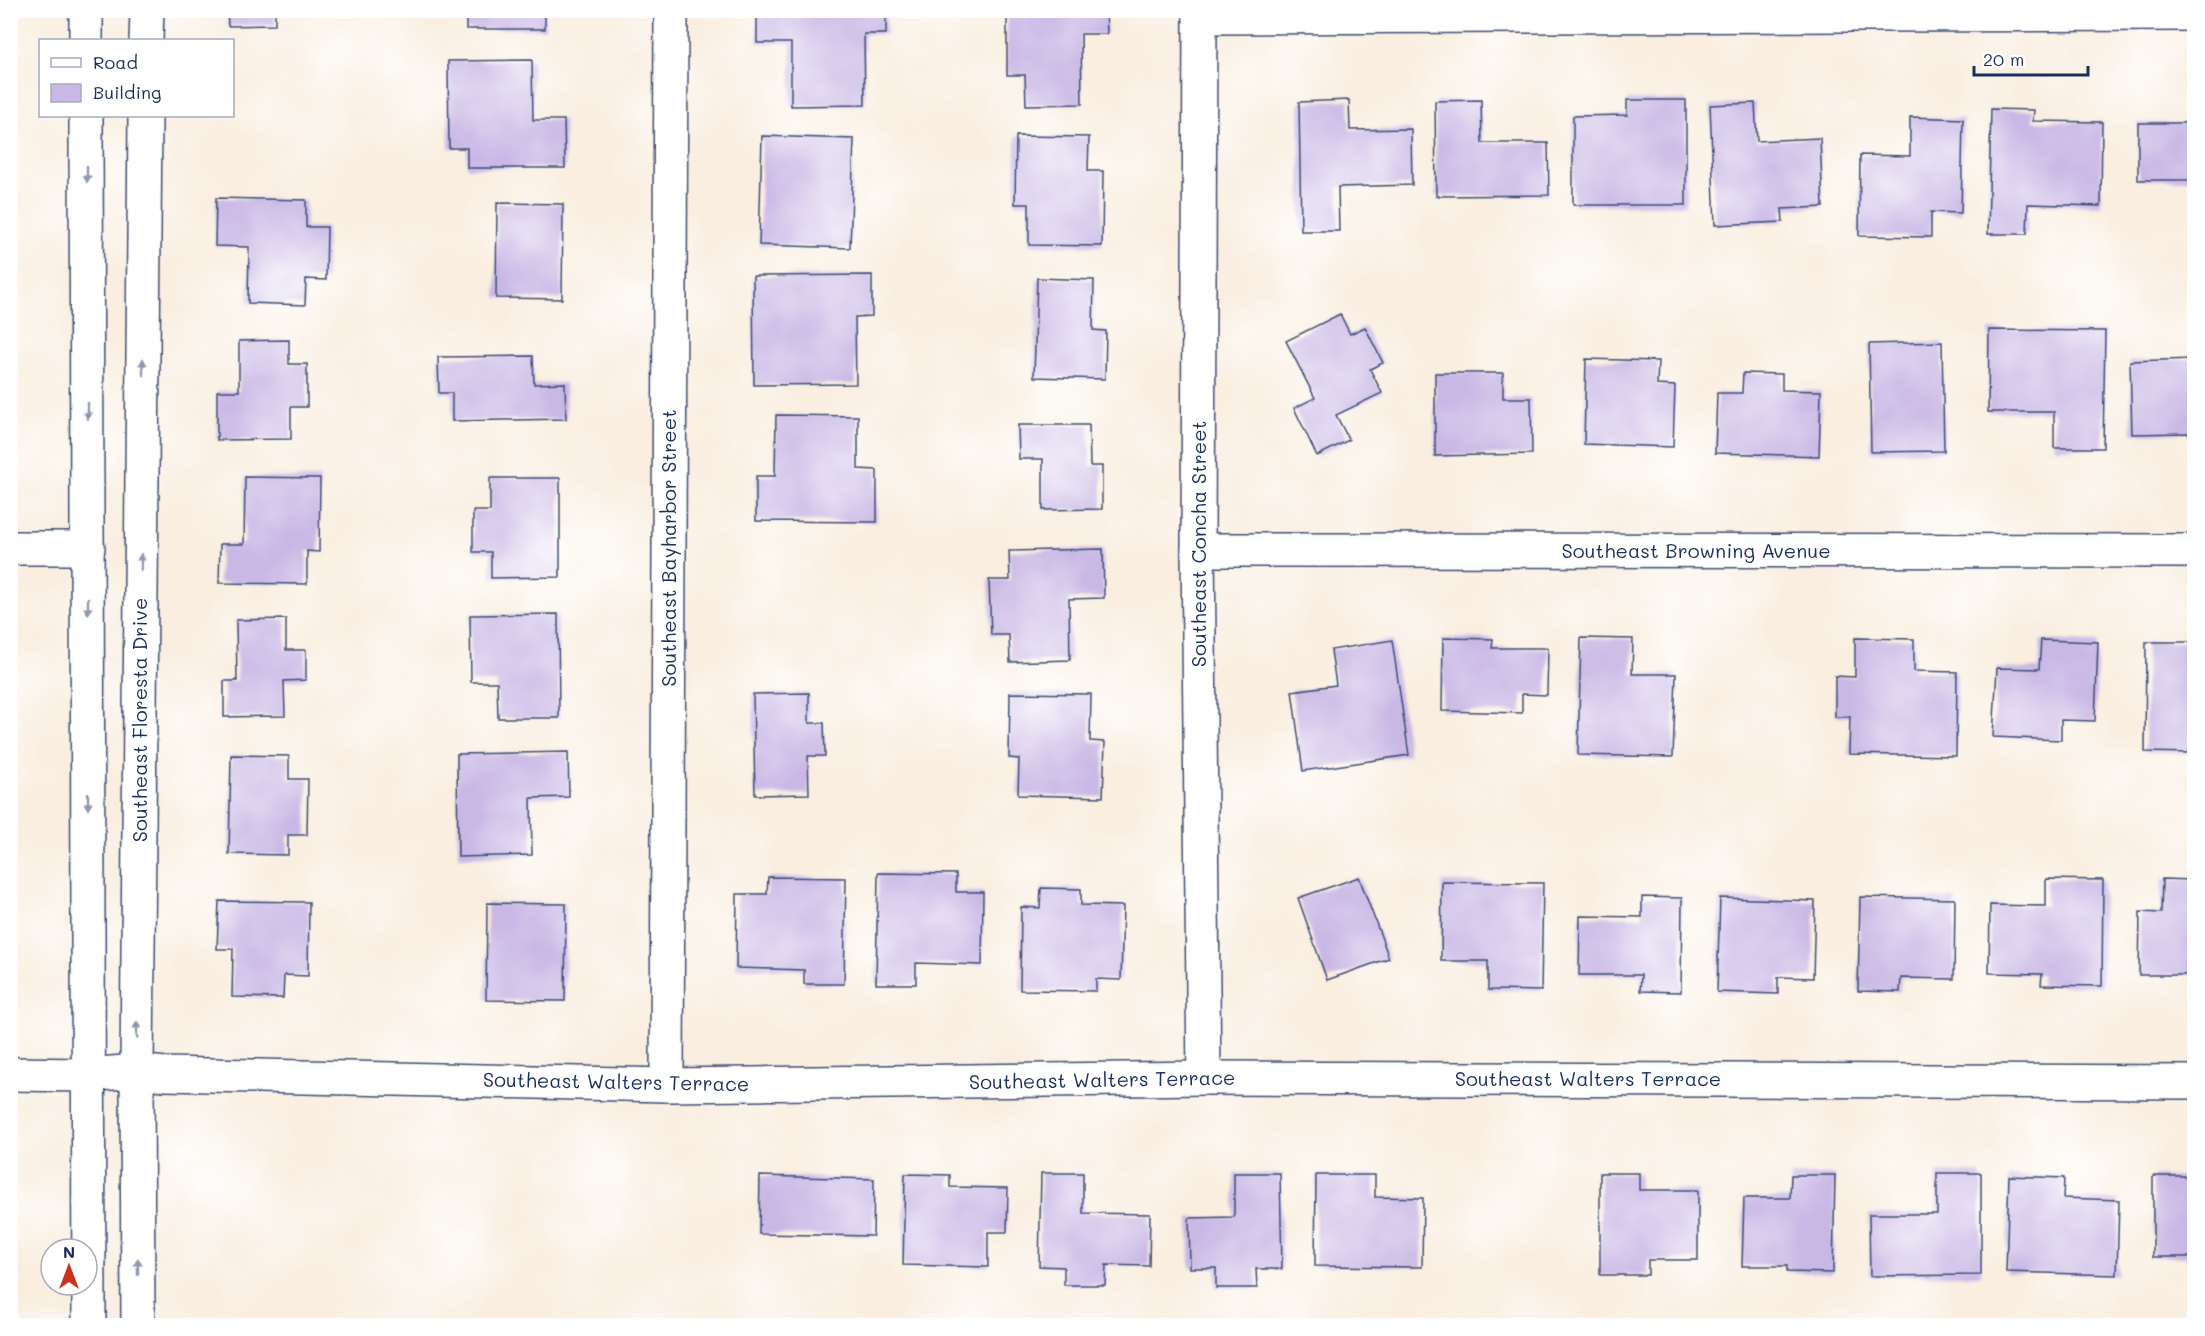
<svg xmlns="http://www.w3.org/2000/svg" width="2205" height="1336" font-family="Mali,sans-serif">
  <rect width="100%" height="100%" fill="#fff"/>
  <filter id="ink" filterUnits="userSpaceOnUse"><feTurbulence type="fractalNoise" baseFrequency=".0167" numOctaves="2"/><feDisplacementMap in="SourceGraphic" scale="12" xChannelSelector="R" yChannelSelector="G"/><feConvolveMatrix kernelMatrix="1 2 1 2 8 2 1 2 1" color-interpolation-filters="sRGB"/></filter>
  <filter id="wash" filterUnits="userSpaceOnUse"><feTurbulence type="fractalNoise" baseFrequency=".008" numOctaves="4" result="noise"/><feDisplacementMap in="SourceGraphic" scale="24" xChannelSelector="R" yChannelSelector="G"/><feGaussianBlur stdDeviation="1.35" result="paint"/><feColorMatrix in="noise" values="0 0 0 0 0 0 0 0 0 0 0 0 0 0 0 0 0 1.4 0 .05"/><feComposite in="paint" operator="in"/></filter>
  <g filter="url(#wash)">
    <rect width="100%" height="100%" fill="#f9eee0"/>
    <g id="blocks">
      <g fill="#c9b8e5">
        <polygon points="227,10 275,10 275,25 228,26"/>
        <rect x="466" y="10" width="79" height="19"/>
        <polygon points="757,10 886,10 886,34 864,34 865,105 791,106 791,43 757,43"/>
        <polygon points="1007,10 1106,10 1107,34 1081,34 1082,104 1026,105 1025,75 1007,75"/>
        <polygon points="532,60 533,120 564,120 565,168 467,168 467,148 449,148 448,61"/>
        <polygon points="1349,100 1350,130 1411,129 1412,185 1338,187 1339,231 1301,231 1299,102"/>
        <polygon points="1481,100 1482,143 1548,143 1549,195 1436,196 1435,101"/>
        <polygon points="1627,100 1686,100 1686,205 1573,205 1573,116 1627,115"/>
        <polygon points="1755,103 1757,141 1820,138 1823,207 1782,209 1783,222 1715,225 1710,105"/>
        <polygon points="2190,104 2194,104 2194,180 2138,180 2138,123 2190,123"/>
        <polygon points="1991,109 2034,110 2033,121 2102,122 2101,206 2028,204 2027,234 1988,234"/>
        <polygon points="1910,117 1963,119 1961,213 1931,212 1931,237 1859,236 1860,155 1910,156"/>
        <polygon points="762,136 854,139 850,248 759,245"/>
        <polygon points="1016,136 1089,137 1088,171 1103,171 1102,246 1029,245 1029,204 1015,204"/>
        <polygon points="216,198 306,200 306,227 327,227 326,280 306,279 305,305 248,303 249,247 215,246"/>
        <polygon points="497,203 563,204 562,299 496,298"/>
        <polygon points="872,275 872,316 855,317 856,384 754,385 753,276"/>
        <polygon points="1037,278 1094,280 1093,330 1106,331 1105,379 1034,377"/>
        <polygon points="1340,314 1350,334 1365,327 1383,363 1370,369 1382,393 1336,415 1349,440 1317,456 1294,408 1315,398 1286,341"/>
        <polygon points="1989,330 2105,331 2103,448 2054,448 2054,412 1988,412"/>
        <polygon points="289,340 289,364 307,364 307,407 291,407 291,439 217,440 217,391 239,391 239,341"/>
        <polygon points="1942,342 1944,451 1871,452 1869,344"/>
        <polygon points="533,356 534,384 565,383 566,419 452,421 452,393 439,393 438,357"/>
        <polygon points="1586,359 1658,361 1657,385 1675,386 1673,447 1584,444"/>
        <polygon points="2194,359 2194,454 2189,454 2189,433 2132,434 2130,361"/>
        <polygon points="1435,373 1503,373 1503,398 1531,398 1532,454 1435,456"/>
        <polygon points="1743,373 1782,374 1782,390 1821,391 1819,456 1715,453 1717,393 1742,393"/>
        <polygon points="776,415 858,416 858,469 877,470 877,522 756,521 756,476 775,476"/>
        <polygon points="1018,425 1089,425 1090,466 1102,466 1102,509 1043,510 1043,459 1019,459"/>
        <polygon points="245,477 320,478 319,552 307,551 307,584 219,583 220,544 244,544"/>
        <polygon points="490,478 560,478 560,577 491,578 491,552 473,552 473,511 490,511"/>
        <polygon points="1103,549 1104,598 1069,599 1070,660 1010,662 1009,635 991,635 989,580 1010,580 1009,551"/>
        <polygon points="558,614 559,718 498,718 497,682 471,682 470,615"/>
        <polygon points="286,619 286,650 306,650 306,680 284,681 285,716 224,717 224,681 237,681 236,620"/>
        <polygon points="1443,638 1493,639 1492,648 1548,648 1547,695 1522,694 1522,713 1442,711"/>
        <polygon points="1581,638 1633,639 1632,674 1676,674 1673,757 1578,755"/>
        <polygon points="1855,638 1914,639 1914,671 1957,672 1956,756 1849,754 1850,717 1835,717 1835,676 1855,677"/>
        <polygon points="1392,640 1409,755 1303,771 1292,691 1336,685 1331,650"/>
        <polygon points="2041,640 2098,642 2095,721 2061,720 2061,740 1993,737 1997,668 2039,669"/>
        <polygon points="2146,642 2194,642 2194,753 2145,752"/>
        <polygon points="809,693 809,723 824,723 825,756 808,756 809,794 755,795 753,694"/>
        <polygon points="1010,693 1091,694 1090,741 1105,742 1103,797 1018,795 1019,759 1009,758"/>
        <polygon points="568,752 569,797 531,798 532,855 458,857 457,754"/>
        <polygon points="231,755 289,756 289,779 308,779 307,835 288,835 288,855 229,854"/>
        <polygon points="878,873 956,874 956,892 983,892 982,965 916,963 916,984 876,984"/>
        <polygon points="768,877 846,878 844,984 804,984 804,970 736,968 737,894 767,894"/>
        <polygon points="1359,877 1389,958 1327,980 1298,898"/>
        <polygon points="2046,879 2103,880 2102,986 2041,985 2042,974 1989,973 1990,905 2046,906"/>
        <polygon points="2162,879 2194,880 2194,975 2139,975 2140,912 2161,913"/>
        <polygon points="1442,882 1543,883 1541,991 1488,990 1488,961 1441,961"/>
        <polygon points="1041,888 1081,889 1081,905 1123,906 1121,980 1096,979 1096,991 1020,990 1021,907 1040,908"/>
        <polygon points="1642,897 1682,898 1681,992 1640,991 1641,975 1579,975 1580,916 1642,917"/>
        <polygon points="1860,897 1955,899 1954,979 1901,978 1900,992 1858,991"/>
        <polygon points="1720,898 1815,901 1813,978 1778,977 1778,994 1717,992"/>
        <polygon points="219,901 309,902 308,976 284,975 283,998 232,997 233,949 217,949"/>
        <polygon points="487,903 566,904 565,1001 486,1000"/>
        <polygon points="1041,1173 1083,1173 1083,1213 1150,1214 1149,1266 1106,1265 1105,1285 1064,1285 1064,1267 1039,1266"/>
        <polygon points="1234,1173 1280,1173 1282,1269 1256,1269 1257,1288 1216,1288 1216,1268 1190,1268 1189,1218 1234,1217"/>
        <polygon points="1600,1173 1639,1173 1639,1190 1698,1190 1698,1260 1648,1260 1648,1275 1600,1275"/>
        <polygon points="1937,1173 1981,1173 1981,1275 1870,1276 1869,1214 1937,1214"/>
        <polygon points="905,1174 950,1175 950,1187 1008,1188 1007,1232 988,1232 988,1267 903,1265"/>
        <polygon points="1316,1175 1375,1175 1375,1197 1423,1198 1422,1267 1315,1266"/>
        <polygon points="1791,1175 1835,1175 1833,1273 1787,1272 1787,1266 1742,1266 1744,1198 1790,1198"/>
        <polygon points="760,1176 874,1179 873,1236 759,1234"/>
        <polygon points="2009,1176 2064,1178 2063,1198 2119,1200 2117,1275 2006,1272"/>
        <rect x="2153" y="1176" width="41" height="81"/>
      </g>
    </g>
  </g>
  <g filter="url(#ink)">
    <use href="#blocks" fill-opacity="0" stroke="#3c4c72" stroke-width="1.5"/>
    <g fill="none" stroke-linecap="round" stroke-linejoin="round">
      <defs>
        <g id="street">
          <polyline points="1200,10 1198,550 1204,1078"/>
          <polyline points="1200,17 2194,14"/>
          <polyline points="10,548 88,548"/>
          <polyline points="1198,550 2194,551"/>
          <polyline points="10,1074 87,1075 137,1071 165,1074 667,1085 1204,1078 2194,1082"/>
          <polyline points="667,1085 671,10"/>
        </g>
        <g id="secondary">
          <polyline points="86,10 86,40"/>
          <polyline points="146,40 147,10"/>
          <polyline points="86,116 89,1326"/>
          <polyline points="138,1326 137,1071 145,116"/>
        </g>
      </defs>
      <use href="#street" stroke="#3c4c72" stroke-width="36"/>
      <use href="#secondary" stroke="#3c4c72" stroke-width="36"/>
      <use href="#street" stroke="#fff" stroke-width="33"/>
      <use href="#secondary" stroke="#fff" stroke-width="33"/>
    </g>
    <defs><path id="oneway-solid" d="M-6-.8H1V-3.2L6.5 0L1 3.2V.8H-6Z" transform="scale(1.5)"/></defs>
    <g fill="#8d97ae">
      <use href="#oneway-solid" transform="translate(87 174) rotate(90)"/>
      <use href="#oneway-solid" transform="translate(143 367) rotate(-90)"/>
      <use href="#oneway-solid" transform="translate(88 411) rotate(90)"/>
      <use href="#oneway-solid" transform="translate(141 562) rotate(-90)"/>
      <use href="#oneway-solid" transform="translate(88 606) rotate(90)"/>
      <use href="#oneway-solid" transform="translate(88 801) rotate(90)"/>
      <use href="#oneway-solid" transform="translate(137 1030) rotate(-90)"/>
      <use href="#oneway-solid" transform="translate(138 1267) rotate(-90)"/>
    </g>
  </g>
  <g text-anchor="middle" stroke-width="4.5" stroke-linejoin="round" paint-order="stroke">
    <g font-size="20" fill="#1b2f5e" stroke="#fff">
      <text transform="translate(1199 544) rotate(-90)" y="7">Southeast Concha Street</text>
      <text transform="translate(669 548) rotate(-90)" y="7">Southeast Bayharbor Street</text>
      <text x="1696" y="558">Southeast Browning Avenue</text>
      <text transform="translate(140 720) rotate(-90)" y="7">Southeast Floresta Drive</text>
      <text x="1588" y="1086">Southeast Walters Terrace</text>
      <text transform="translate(1102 1080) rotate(-1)" y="7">Southeast Walters Terrace</text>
      <text transform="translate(616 1082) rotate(1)" y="7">Southeast Walters Terrace</text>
    </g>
  </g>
  <rect width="2205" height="1336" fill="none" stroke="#fff" stroke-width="36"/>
  <rect x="39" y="39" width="195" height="78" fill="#ffffff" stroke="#a4acbf" stroke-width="1.5"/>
  <rect x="51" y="58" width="30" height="9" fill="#ffffff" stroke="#a4acbf" stroke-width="1.5"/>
  <text x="93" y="69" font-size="18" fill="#1b2f5e">Road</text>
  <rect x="51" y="84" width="30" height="18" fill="#c9b8e5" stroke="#a4acbf" stroke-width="1.5"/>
  <text x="93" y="99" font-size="18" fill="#1b2f5e">Building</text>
  <g transform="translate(69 1267)"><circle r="28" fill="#ffffff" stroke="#a4acbf" stroke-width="1.5"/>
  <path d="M0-4.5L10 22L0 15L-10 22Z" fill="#c8321e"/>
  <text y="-9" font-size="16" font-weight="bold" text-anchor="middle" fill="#1b2f5e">N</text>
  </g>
  <path d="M1974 66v9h114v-9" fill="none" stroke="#1b2f5e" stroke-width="3"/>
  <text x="1983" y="66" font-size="18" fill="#1b2f5e" stroke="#ffffff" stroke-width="4.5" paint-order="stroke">20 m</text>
</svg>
